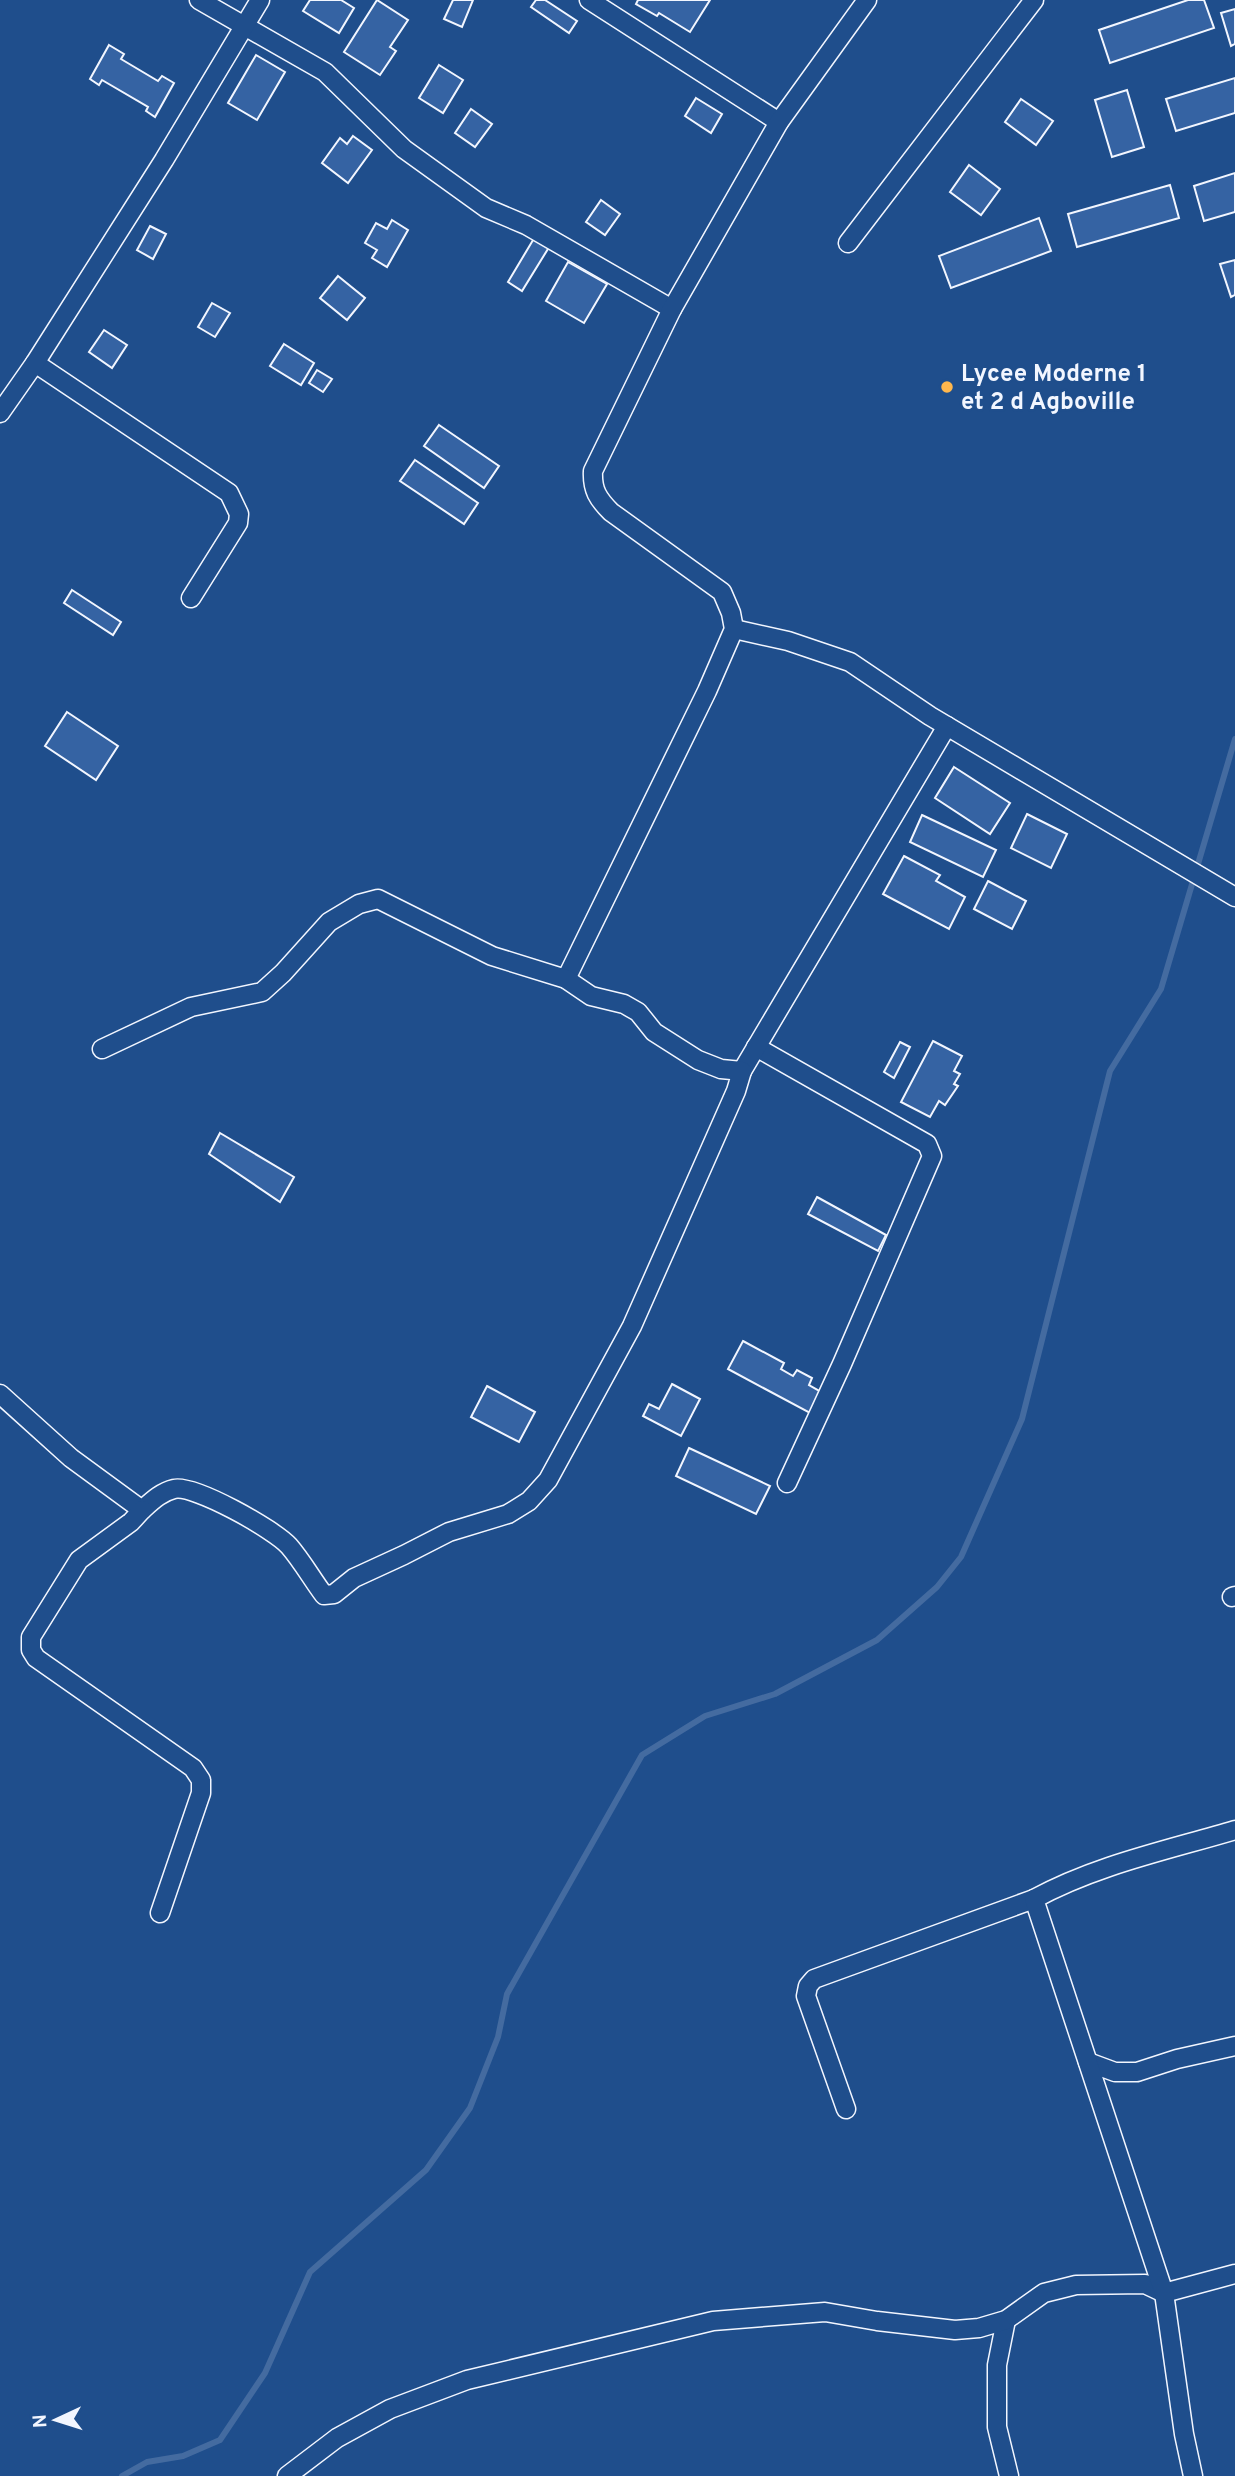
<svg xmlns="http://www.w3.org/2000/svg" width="1235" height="2476" font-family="Overpass,sans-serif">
  <rect width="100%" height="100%" fill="#1f4e8c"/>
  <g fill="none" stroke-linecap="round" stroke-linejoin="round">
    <polyline stroke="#446ba0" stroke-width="6" points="122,2476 147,2462 183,2456 220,2440 265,2373 310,2272 426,2170 470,2108 498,2037 507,1994 642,1755 705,1716 775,1694 877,1640 937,1587 961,1557 1022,1419 1110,1071 1161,989 1235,739"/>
  </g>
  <g fill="#3563a3" stroke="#f2f6ff" stroke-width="2">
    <polygon points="310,0 341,0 354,8 339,33 303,11"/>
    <polygon points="377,0 408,20 390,47 396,51 380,75 344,52"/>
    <polygon points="453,0 473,0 462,27 444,19"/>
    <polygon points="536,0 545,0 577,21 569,33 531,7"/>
    <polygon points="638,0 710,0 690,32 659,13 657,16 636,4"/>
    <polygon points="1188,0 1204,0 1214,28 1110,63 1099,30"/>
    <polygon points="1235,9 1235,44 1231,46 1221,13"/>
    <polygon points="109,45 124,54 121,59 158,81 162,76 174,83 155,117 146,111 148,107 102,80 99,85 90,79"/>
    <polygon points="256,55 285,72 257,120 228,103"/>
    <polygon points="439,65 463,80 443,113 419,98"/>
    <polygon points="1235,78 1235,113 1176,131 1166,99"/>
    <polygon points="1127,90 1144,147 1112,157 1095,100"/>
    <polygon points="696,98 722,114 711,133 685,116"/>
    <polygon points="1021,99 1053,121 1036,145 1005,122"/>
    <polygon points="471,109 492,124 475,147 455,133"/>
    <polygon points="353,136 372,150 348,183 322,163 340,138 347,144"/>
    <polygon points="969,165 1000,189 981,215 950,192"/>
    <polygon points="1235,173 1235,212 1204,221 1194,186"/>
    <polygon points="1170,185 1179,218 1077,247 1068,214"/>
    <polygon points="601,200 620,214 605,235 586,222"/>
    <polygon points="1039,218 1051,251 951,288 939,256"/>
    <polygon points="392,220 408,230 387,267 372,258 377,250 365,243 376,223 387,229"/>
    <polygon points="150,226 166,234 153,259 137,250"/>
    <polygon points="536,235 551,244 522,291 508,282"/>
    <polygon points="1235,260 1235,295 1231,297 1220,264"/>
    <polygon points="568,262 607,284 584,323 546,301"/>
    <polygon points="338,276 365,298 347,320 320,298"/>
    <polygon points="212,303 230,313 215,337 198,327"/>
    <polygon points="104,330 127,345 112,368 89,352"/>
    <polygon points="284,344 314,363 301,385 270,366"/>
    <polygon points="317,370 332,379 323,392 309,383"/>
    <polygon points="439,425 499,466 484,488 424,446"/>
    <polygon points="415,460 478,503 464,524 400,481"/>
    <polygon points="72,590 121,622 113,635 64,603"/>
    <polygon points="67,712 118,746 96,780 45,746"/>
    <polygon points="954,767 1010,803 990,834 935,798"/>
    <polygon points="1027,814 1067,834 1051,868 1011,848"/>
    <polygon points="922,815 996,850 983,877 910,842"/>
    <polygon points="904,856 940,875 936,881 965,897 949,929 883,894"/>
    <polygon points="988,881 1026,901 1012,929 974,909"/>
    <polygon points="933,1041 962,1056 954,1071 960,1074 954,1084 958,1086 945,1105 939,1101 930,1117 901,1102"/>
    <polygon points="900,1042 910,1047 894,1078 884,1072"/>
    <polygon points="220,1133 294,1177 280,1202 209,1154"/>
    <polygon points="817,1197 886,1235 878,1251 808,1214"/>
    <polygon points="743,1341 784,1363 781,1369 793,1376 797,1370 812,1378 809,1385 821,1392 810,1413 728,1369"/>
    <polygon points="672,1384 700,1399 681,1436 643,1416 649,1404 659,1409"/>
    <polygon points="487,1386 535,1412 519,1442 471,1417"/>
    <polygon points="689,1448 770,1486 756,1514 676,1476"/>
  </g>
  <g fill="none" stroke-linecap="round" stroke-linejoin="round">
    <defs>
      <g id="minor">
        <polyline points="199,0 325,72 404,149 486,208 526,225 672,309"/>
        <polyline points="589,0 779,122"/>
        <polyline points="848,243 1034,0"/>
        <polyline points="35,363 229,493 239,514 238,523 191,598"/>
        <polyline points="0,413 35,363 164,160 260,0"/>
        <polyline points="734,629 788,641 850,662 930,716 1235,897"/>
        <path d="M566 979 707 691 734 629 731 613 722 592 611 512C598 499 592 490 593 471L672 309 779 122 867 0"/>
        <polyline points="756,1047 927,1144 932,1156 842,1364 787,1483"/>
        <polyline points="742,1071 947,726"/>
        <path d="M0 1394 71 1458 142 1510C151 1502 161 1492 174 1489 194 1484 275 1530 289 1546 302 1561 312 1579 324 1595L334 1594 354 1578 404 1555 449 1532 508 1514 529 1501 548 1480 632 1326 736 1091 742 1071 721 1069 698 1060 654 1032 638 1012 624 1004 591 996 566 979 492 956 378 899 359 904 329 922 283 973 262 992 191 1007 102 1049"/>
        <polyline points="142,1510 131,1522 79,1560 31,1637 31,1650 36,1658 193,1768 201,1780 201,1793 160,1913"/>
        <polyline points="1232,1597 1235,1596"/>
        <polyline points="1088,2062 1115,2072 1137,2072 1177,2059 1235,2046"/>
        <polyline points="846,2109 806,1996 808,1986 814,1979 1034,1899"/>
        <polyline points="1006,2320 997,2365 997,2427 1009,2476"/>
        <polyline points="287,2476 337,2438 390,2409 467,2380 713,2321 825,2312 877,2321 955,2330 979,2328 1006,2320 1044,2293 1076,2285 1145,2284 1164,2293 1235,2274"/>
        <path d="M1193 2476 1184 2434 1164 2293 1034 1899C1096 1865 1168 1850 1235 1830"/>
      </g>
    </defs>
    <use href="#minor" stroke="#f2f6ff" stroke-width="21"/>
    <use href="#minor" stroke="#1f4e8c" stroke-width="18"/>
  </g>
  <circle fill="#ffb74d" stroke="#1f4e8c" stroke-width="2.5" cx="947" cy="387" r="7"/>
  <g text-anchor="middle" stroke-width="5" stroke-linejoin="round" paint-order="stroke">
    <g font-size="24" font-weight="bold" fill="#f2f6ff" stroke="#1f4e8c" text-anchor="start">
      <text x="961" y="381">Lycee Moderne 1<tspan x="961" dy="28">et 2 d Agboville</tspan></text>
    </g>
  </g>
  <g transform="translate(56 2420) rotate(266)" stroke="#1f4e8c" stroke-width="5" paint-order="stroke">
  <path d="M0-5L12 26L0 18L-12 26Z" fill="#f2f6ff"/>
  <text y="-10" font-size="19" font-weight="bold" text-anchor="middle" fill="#f2f6ff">N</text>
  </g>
</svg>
